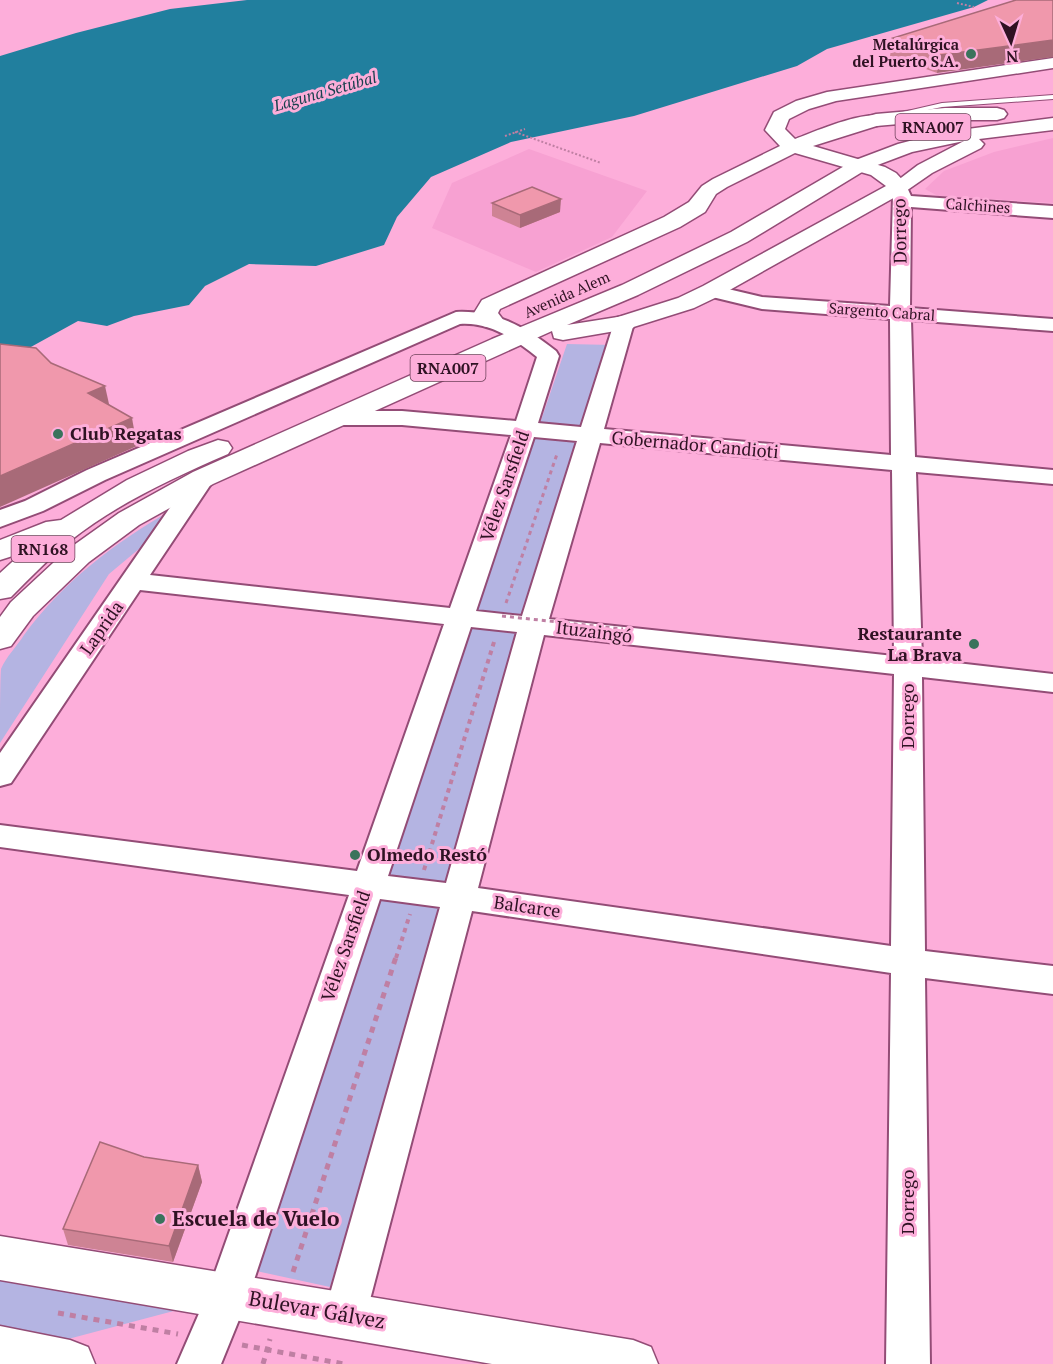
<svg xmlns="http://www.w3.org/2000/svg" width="1053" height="1364" font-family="'PT Serif',serif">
  <rect width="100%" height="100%" fill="#fdaeda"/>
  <g fill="#f7a1d2">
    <polygon points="1053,138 1053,203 938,196 925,189 944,171 994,152"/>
    <polygon points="529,149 647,191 612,237 536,272 432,228 452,183"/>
  </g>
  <g fill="#b4b4e2">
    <polygon points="567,344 613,345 516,656 330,1287 252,1270"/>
    <path d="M170 511 158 533 109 574 0 743C0 728 0 681 1 669 6 657 17 646 24 635 64 581 113 544 170 511Z"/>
    <polygon points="0,1264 215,1300 38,1347 0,1338"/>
  </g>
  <polygon fill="#217f9e" points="247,0 988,0 974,7 827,49 797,66 634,116 511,142 431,177 397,217 384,245 316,266 249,264 205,286 189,305 134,316 107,326 78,321 0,364 0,56 76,33 170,9"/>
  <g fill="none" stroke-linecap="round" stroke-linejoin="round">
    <defs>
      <polygon id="lane" points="1053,95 1053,99 942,107 894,117 890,115 942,103"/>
      <path id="street" d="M899 182 905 183 911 196 1053 206V218L911 207 910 308 1053 319V331L911 320 915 457 1053 470V484L916 472 922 659 1053 674V692L922 677 925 951 1053 966V994L925 978 930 1364H886L891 973 472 911 366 1315 360 1329 345 1335 330 1329 324 1315 440 907 380 899 249 1295 221 1364H177L207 1295 349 895 0 847V825L357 871 444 624 140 590 11 783 0 786V753L194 473 203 471 212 473 215 478 150 575 450 608 511 435 402 425H338L330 423 327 418 330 413 338 411H402L516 421 537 357C515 339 490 322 460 324L105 480 43 511 0 527V510L25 501 87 470 456 312C495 310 526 327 556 351L559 356 538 423 581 427 614 323 617 319 624 317 631 319 634 323 604 429 891 455 890 319 762 309 704 295 701 291 704 287 711 285 762 297 890 306 893 196 890 187 893 183ZM534 437 577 441 522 616 476 611ZM600 443 892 470 894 656 549 619ZM471 627 517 632 446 883 388 876ZM544 635 894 674 891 946 478 888Z"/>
      <path id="secondary" d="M1053 58V68L836 101 809 109 789 119 785 129 795 139C816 131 862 111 883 116L886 120 883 124 813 146 885 167 896 173 909 187 906 191 719 296 694 308 624 330 615 328 612 323 615 318 678 298 703 286 886 186 871 175 795 153 727 187 716 194 705 212 680 227 500 309 498 313 504 321 501 326 492 328 483 326 474 313 482 300 664 217 689 202 702 186 713 179 780 146 765 130 774 112 796 101 827 92Z"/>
      <g id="primary">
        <polygon points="0,1236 633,1340 651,1347 658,1364 492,1364 0,1280"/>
        <polygon points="0,1326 70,1340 88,1347 95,1364 0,1364"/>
      </g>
      <g id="highway">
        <polygon points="945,108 997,108 1004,110 1007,114 1004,118 997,120 945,120 876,126 869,124 866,120 869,116 876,114"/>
        <polygon points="1053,118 1053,130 979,139 984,144 981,148 932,173 906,191 899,193 892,191 889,187 918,165 964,141 912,152 867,169 747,242 638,295 567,325 624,316 633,318 636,323 633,328 563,340 554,338 552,331 213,484 139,525 89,562 33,616 11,646 0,649 0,617 11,602 67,550 119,513 193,472 492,339 622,285 731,232 853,161 898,144 944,132"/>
        <path d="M218 440 228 442 232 448 228 454C173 478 118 503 71 540 50 557 31 577 11 597L0 599V573L22 553 0 560V540L46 522 61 520 127 480 188 451Z"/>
      </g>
    </defs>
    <use href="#lane" stroke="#934c76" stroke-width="2"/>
    <use href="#street" stroke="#934c76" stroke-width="4"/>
    <use href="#secondary" stroke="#934c76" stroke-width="3"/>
    <use href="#primary" stroke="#934c76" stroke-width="3"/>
    <use href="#highway" stroke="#934c76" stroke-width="3"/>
    <g stroke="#bf7fa3" stroke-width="2" stroke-dasharray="2 2" stroke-linecap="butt">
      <polyline points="957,3 974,7"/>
      <polyline points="515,132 601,163"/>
      <polyline points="505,136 525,129"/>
    </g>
    <polyline stroke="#bf7fa3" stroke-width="3" stroke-dasharray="4 4" stroke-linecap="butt" points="506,603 557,454"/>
    <g stroke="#bf7fa3" stroke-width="4" stroke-dasharray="4.5 4.5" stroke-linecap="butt">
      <polyline points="424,870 494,642"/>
      <polyline points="396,958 410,914"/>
    </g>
    <g stroke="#bf7fa3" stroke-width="5" stroke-dasharray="6 6" stroke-linecap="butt">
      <polyline points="293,1272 396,957"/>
      <polyline points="58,1313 178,1334"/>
      <polyline points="242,1345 344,1364"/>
      <polyline points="263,1364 270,1339"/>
    </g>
    <use href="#lane" fill="#fff" fill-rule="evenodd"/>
    <use href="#street" fill="#fff" fill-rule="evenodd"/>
    <use href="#secondary" fill="#fff" fill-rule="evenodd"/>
    <use href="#primary" fill="#fff" fill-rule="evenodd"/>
    <use href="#highway" fill="#fff" fill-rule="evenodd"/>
    <polyline stroke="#bf7fa3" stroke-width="3" stroke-dasharray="4 4" stroke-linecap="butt" points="502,616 623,629"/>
  </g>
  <g fill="#ce8394">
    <polygon points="1016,0 937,73 890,56 893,38"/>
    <polygon points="492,203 560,212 520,228 492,216"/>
    <polygon points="144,1157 198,1165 202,1182 173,1262 68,1245 63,1229"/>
  </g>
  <g fill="#a86a78">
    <polygon points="1053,40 1053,57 937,73 940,55"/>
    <polygon points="561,199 560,212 520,228 520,215"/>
    <polygon points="105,386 111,413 88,393"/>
    <polygon points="132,418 137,446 0,507 0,476"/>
    <polygon points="198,1165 202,1182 173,1262 169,1246"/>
  </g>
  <g fill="#f098ac" stroke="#a86a78" stroke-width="1.5">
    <polygon points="1016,0 1053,0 1053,40 940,55 893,38"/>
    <polygon points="532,187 561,199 520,215 492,203"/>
    <polygon points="0,344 36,348 51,363 105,386 88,393 132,418 0,476"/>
    <polygon points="100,1142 144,1157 198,1165 169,1246 63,1229"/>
  </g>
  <g fill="#3a735c" stroke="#fdaeda" stroke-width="2">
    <circle cx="971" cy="54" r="6"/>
    <circle cx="58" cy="434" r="6"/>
    <circle cx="974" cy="644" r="6"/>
    <circle cx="355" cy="855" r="6"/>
    <circle cx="160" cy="1219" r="6"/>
  </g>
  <g text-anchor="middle" stroke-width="6" stroke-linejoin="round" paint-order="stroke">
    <g font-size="15" font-weight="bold" fill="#2f1223" stroke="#fdaeda" text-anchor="end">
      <text x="959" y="50">Metalúrgica<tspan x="959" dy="17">del Puerto S.A.</tspan></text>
    </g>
    <g font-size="15" fill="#2f1223" stroke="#fdaeda">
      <text transform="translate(978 206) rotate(4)" y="5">Calchines</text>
      <text transform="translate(567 295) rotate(-24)" y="5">Avenida Alem</text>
      <text transform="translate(882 312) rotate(4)" y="5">Sargento Cabral</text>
    </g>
    <g font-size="16" font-style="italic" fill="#1a414f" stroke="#fdaeda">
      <text transform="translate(325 91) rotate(-16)" y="6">Laguna Setúbal</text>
    </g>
    <g fill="#fdaeda" stroke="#6d415a" stroke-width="1.5">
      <rect x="895.5" y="114" width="75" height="26" rx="4.5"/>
      <rect x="410.5" y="355" width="75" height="26" rx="4.5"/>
      <rect x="11.5" y="536" width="63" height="26" rx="4.5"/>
    </g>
    <g font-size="16" font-weight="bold" fill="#2f1223">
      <text x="933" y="133">RNA007</text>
      <text x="448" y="374">RNA007</text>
      <text x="43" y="555">RN168</text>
    </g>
    <g font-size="18" fill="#2f1223" stroke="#fdaeda">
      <text transform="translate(900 231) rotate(-91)" y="6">Dorrego</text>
      <text transform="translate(695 445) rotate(5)" y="6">Gobernador Candioti</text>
      <text transform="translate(505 486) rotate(-71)" y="6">Vélez Sarsfield</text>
      <text transform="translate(102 628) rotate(-55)" y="6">Laprida</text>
      <text transform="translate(594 632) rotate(7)" y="6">Ituzaingó</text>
      <text transform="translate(908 716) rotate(-90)" y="6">Dorrego</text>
      <text transform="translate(527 907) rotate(8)" y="6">Balcarce</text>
      <text transform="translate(346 946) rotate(-71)" y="6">Vélez Sarsfield</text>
      <text transform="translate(908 1202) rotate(-90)" y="6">Dorrego</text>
    </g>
    <g font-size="18" font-weight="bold" fill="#2f1223" stroke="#fdaeda" text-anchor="start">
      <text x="70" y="440">Club Regatas</text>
      <text x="962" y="640" text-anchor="end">Restaurante<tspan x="962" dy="21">La Brava</tspan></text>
      <text x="367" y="861">Olmedo Restó</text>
    </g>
    <g font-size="21" font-weight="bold" fill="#2f1223" stroke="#fdaeda" text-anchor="start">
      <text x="172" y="1226">Escuela de Vuelo</text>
    </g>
    <g font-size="21" fill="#2f1223" stroke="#fdaeda">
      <text transform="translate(317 1310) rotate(10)" y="7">Bulevar Gálvez</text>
    </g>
  </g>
  <g transform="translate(1011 42) rotate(176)" stroke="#fdaeda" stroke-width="4.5" paint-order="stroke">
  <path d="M0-4.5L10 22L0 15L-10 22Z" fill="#2f1223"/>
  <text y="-9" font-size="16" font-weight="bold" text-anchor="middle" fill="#2f1223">N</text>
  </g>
</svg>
